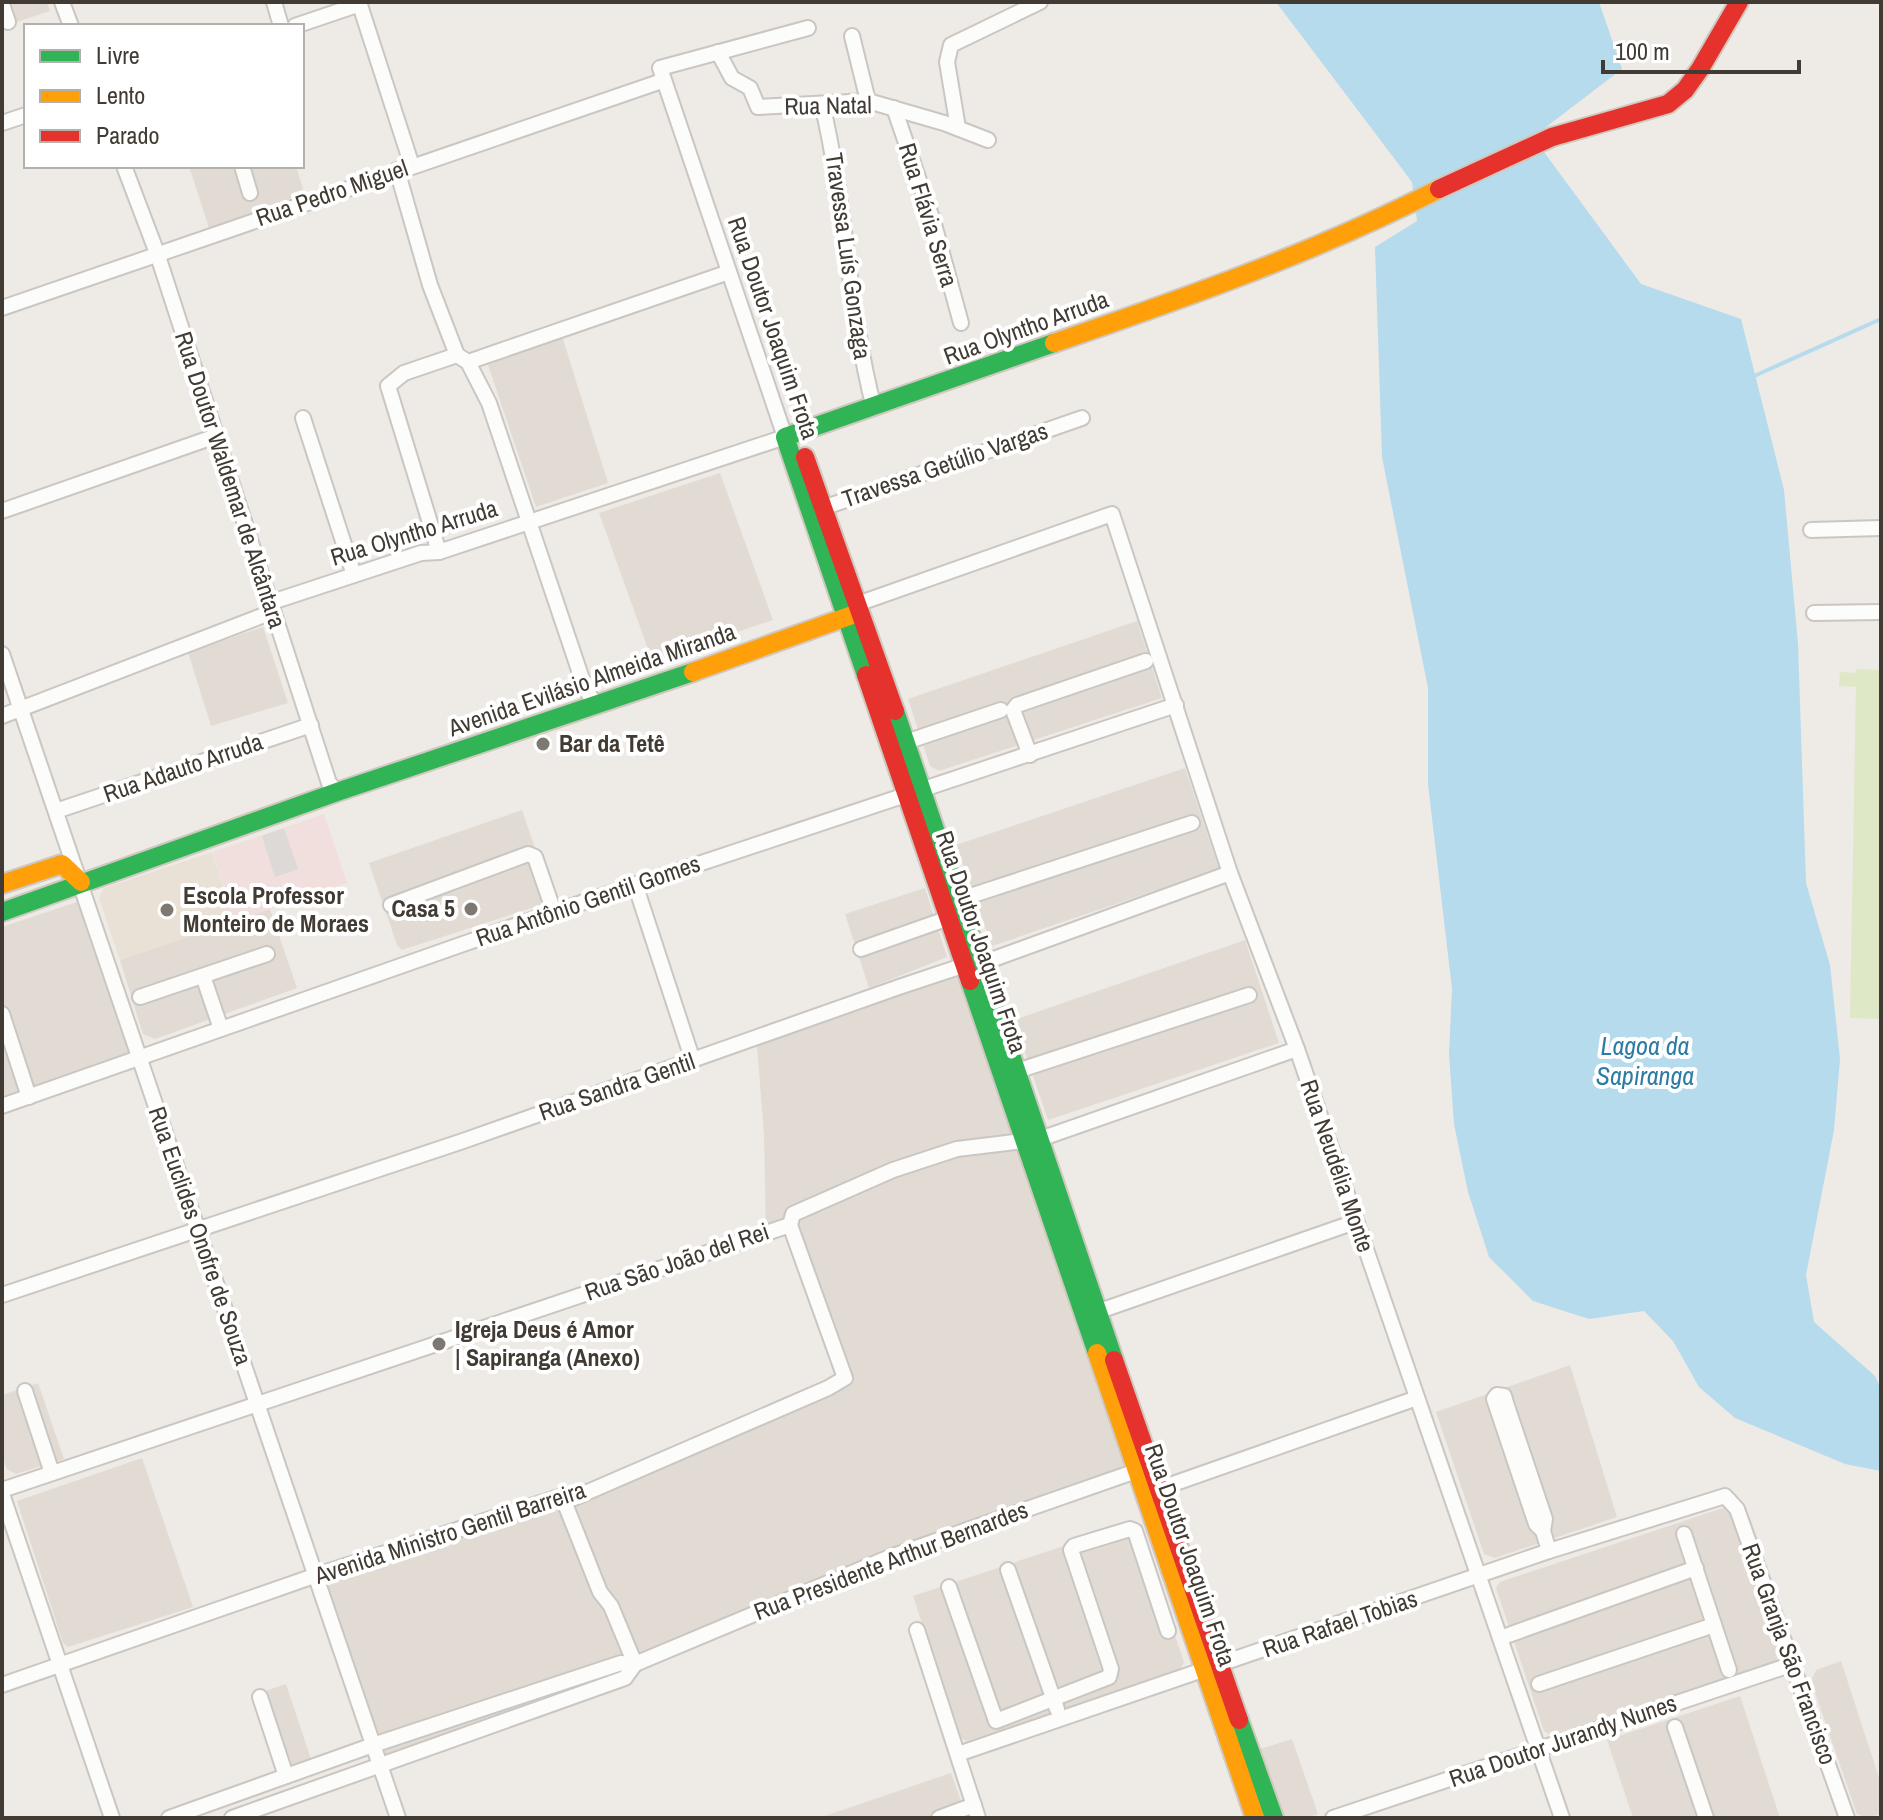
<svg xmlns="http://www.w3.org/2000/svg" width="1883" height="1820" font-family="'Archivo Narrow',sans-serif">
  <rect width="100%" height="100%" fill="#eeeae6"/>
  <g fill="#e2dbd3">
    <polygon points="2,2 47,2 50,11 2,27"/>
    <polygon points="189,166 296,166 306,198 210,231"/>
    <polygon points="561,333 608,483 536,507 486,359"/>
    <polygon points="720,473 773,620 652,660 599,513"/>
    <polygon points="1137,621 1162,698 939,771 930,766 908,699"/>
    <polygon points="263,627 288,703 211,726 188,652"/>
    <polygon points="1185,768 1219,869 992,946 956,845"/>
    <polygon points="522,810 553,901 402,950 397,945 369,863"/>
    <polygon points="925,888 947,957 869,988 845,914"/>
    <polygon points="77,902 138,1062 2,1104 2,927"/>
    <polygon points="270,909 297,988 155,1039 143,1034 120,960"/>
    <polygon points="1245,940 1279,1043 1048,1120 1014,1020"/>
    <polygon points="964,969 1134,1478 894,1557 632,1671 370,1761 312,1582 566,1499 843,1377 786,1232 766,1236 764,1134 757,1046"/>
    <polygon points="1570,1365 1617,1517 1495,1558 1484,1554 1436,1412"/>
    <polygon points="38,1383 64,1459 16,1474 7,1469 2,1456 2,1395"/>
    <polygon points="142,1458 193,1607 68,1647 63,1643 17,1501"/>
    <polygon points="1726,1507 1733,1512 1781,1650 1777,1660 1551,1735 1544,1731 1496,1588 1500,1582"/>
    <polygon points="1136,1522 1184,1662 1180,1670 967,1741 960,1738 913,1596"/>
    <polygon points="1841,1661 1881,1784 1881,1814 1867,1818 1857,1814 1811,1681 1816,1670"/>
    <polygon points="286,1684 311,1759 278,1770 253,1695"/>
    <polygon points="1740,1696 1780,1818 1633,1818 1607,1740"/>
    <polygon points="1292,1739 1318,1814 1305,1818 1284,1818 1260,1749"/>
    <polygon points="951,1773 967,1818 819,1818"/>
  </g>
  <polygon fill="#e9e1d5" points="212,852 234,921 120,960 99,898 104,888"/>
  <polygon fill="#f0dfdd" points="324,814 347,883 234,921 213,852"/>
  <polygon fill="#dee7c6" points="1856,669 1881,670 1881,1019 1850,1018 1856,687 1839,686 1840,672 1855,673"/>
  <polygon fill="#ddd9d6" points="284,828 298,869 275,877 262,836"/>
  <polygon fill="#b6dbec" points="1276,2 1599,2 1622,69 1533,137 1641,284 1741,319 1784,490 1798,644 1806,883 1830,965 1840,1059 1834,1130 1806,1275 1814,1322 1875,1376 1881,1389 1881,1471 1845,1464 1735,1418 1699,1387 1673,1341 1644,1311 1589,1319 1533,1301 1489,1257 1468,1192 1454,1124 1449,1054 1452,989 1428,784 1428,688 1382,457 1375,247 1417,221 1412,182"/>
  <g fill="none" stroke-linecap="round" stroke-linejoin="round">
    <polyline stroke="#b6dbec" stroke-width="4" points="1752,377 1881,319"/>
    <defs>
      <g id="street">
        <polyline points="62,2 71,26"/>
        <polyline points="274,2 281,26"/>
        <polyline points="359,2 412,166"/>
        <polyline points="2,4 8,22"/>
        <polyline points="295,26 360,4"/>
        <polyline points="852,36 868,101"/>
        <polyline points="718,52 732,78 750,88 758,107 868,101 944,123 988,140"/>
        <path d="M822 104C846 204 848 308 874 408"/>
        <polyline points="894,108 934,224 961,323"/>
        <polyline points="2,123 26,115"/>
        <polyline points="958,128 947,62 951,45 1040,2"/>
        <polyline points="124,166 157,253 329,783 337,792"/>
        <polyline points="242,166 250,193"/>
        <polyline points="397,170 430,285 457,355 468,362 489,403 585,688 595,704"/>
        <polyline points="2,308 662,81"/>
        <polyline points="468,362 729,272"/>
        <polyline points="303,418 354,575"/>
        <polyline points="817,510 1082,418"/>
        <polyline points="2,511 216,436"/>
        <polyline points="1811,530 1881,528"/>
        <polyline points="439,552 388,386 404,373 457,355"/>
        <polyline points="269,603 421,553 439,552 785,437 660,68 808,28"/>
        <polyline points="859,611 863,602 1112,514 1230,873 1297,1049 1562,1818"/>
        <polyline points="1814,613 1881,612"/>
        <polyline points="2,654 398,1818"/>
        <polyline points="2,716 272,612"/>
        <polyline points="906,742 1001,710"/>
        <polyline points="1030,755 1013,710 1017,705 1146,661"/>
        <polyline points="56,811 311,725"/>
        <polyline points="635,884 693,1061"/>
        <polyline points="958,900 1192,823"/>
        <polyline points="391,905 528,854 535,857 554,912"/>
        <polyline points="861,949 946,919"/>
        <polyline points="203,976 221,1029"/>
        <polyline points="140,997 267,954"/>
        <polyline points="2,1014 29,1097"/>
        <polyline points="1017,1071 1249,995"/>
        <polyline points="2,1106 554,912 1176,705"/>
        <polyline points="2,1295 463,1141 899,987 962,966 980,964 1230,873"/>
        <polyline points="1091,1314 1355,1222"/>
        <polyline points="25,1391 52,1473"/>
        <polyline points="2,1490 790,1225 793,1214 893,1170 957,1149 1040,1139 1297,1049"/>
        <polyline points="1150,1492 1417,1398"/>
        <polyline points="2,1494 112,1818"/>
        <polyline points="562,1496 600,1592 611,1606 635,1664"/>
        <polyline points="1543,1531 1536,1524 1494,1399 1497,1395 1504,1396 1507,1406 1545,1519 1543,1531 1549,1551"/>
        <polyline points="1684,1534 1729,1670"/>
        <polyline points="1008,1570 1057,1709"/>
        <polyline points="949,1587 996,1721 1109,1677 1111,1669 1071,1550 1074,1546 1130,1529 1135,1531 1168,1631"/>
        <polyline points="917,1630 978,1818"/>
        <polyline points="1500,1638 1696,1568"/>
        <polyline points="1539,1684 1714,1625"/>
        <polyline points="2,1685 314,1576 562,1496 574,1498 828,1388 845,1378 790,1225"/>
        <polyline points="260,1697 286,1776"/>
        <polyline points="1675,1727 1706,1818"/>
        <polyline points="958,1754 1549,1551 1725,1496 1737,1509 1847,1818"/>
        <polyline points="169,1818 373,1745 621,1663 635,1664 890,1557 1142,1469"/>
        <polyline points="232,1818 625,1678 635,1664"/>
        <polyline points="939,1818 974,1805"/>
        <polyline points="1333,1818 1793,1664"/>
      </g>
      <g id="fast">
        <polyline points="866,675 785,437 1054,343"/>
        <polyline points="895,711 1114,1360"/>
        <polyline points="2,912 337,792 693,672"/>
        <polyline points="970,981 1097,1353"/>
        <polyline points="1239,1720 1274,1818"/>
      </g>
      <g id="slow">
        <path d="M1054 343C1185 298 1316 252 1439 189"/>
        <polyline points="693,672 855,614"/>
        <polyline points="2,884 62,864 81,882"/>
        <polyline points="1097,1353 1255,1818"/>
      </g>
      <g id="jam">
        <polyline points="1439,189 1552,137 1668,104 1685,90 1700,69 1739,2"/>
        <polyline points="805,457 895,711"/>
        <polyline points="866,675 970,981"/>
        <polyline points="1114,1360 1239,1720"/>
      </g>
    </defs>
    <use href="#street" stroke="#cac6c2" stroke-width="18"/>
    <use href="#fast" stroke="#cec8be" stroke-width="22"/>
    <use href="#slow" stroke="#cec8be" stroke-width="22"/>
    <use href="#jam" stroke="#cec8be" stroke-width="22"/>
    <use href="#street" stroke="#fcfcfb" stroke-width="14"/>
    <use href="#fast" stroke="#30b455" stroke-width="18"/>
    <use href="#slow" stroke="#ff9f0a" stroke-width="18"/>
    <use href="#jam" stroke="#e5322d" stroke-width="18"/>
  </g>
  <g fill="#7e7872" stroke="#fff" stroke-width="3">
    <circle cx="543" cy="744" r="8"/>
    <circle cx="471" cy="909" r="8"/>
    <circle cx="167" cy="910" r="8"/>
    <circle cx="439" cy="1344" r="8"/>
  </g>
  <g text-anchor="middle" stroke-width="8" stroke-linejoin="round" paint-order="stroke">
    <g font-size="24" fill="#423b33" stroke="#fff">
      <text transform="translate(828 106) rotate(-1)" y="8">Rua Natal</text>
      <text transform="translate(332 193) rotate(-19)" y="8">Rua Pedro Miguel</text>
      <text transform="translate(928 215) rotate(73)" y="8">Rua Flávia Serra</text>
      <text transform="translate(848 256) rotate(82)" y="8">Travessa Luís Gonzaga</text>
      <text transform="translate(773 328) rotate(71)" y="8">Rua Doutor Joaquim Frota</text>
      <text transform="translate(1026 328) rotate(-20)" y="8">Rua Olyntho Arruda</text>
      <text transform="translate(945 465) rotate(-19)" y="8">Travessa Getúlio Vargas</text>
      <text transform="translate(230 480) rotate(72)" y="8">Rua Doutor Waldemar de Alcântara</text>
      <text transform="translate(414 533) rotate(-17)" y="8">Rua Olyntho Arruda</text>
      <text transform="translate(592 680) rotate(-19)" y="8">Avenida Evilásio Almeida Miranda</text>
      <text transform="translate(183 768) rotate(-19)" y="8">Rua Adauto Arruda</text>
      <text transform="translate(588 901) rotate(-19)" y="8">Rua Antônio Gentil Gomes</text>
      <text transform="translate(981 942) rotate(71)" y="8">Rua Doutor Joaquim Frota</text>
      <text transform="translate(617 1087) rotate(-19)" y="8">Rua Sandra Gentil</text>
      <text transform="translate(1337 1166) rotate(71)" y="8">Rua Neudélia Monte</text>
      <text transform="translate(200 1236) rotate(71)" y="8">Rua Euclides Onofre de Souza</text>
      <text transform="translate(677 1262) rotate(-19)" y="8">Rua São João del Rei</text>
      <text transform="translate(450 1533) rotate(-18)" y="8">Avenida Ministro Gentil Barreira</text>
      <text transform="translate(1190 1555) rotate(71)" y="8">Rua Doutor Joaquim Frota</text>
      <text transform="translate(891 1561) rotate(-21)" y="8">Rua Presidente Arthur Bernardes</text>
      <text transform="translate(1340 1624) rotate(-19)" y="8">Rua Rafael Tobias</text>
      <text transform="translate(1789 1654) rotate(70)" y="8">Rua Granja São Francisco</text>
      <text transform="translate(1563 1741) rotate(-19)" y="8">Rua Doutor Jurandy Nunes</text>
    </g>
    <g font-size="24" font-weight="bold" fill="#423b33" stroke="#fff" text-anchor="start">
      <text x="559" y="752">Bar da Tetê</text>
      <text x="183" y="904">Escola Professor<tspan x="183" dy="28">Monteiro de Moraes</tspan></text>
      <text x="455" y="917" text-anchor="end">Casa 5</text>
      <text x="455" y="1338">Igreja Deus é Amor<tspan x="455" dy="28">| Sapiranga (Anexo)</tspan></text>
    </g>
    <g font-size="26" font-style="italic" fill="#2e7ca3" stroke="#fff">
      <text x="1645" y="1055">Lagoa da<tspan x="1645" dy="30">Sapiranga</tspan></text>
    </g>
  </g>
  <rect width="1883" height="1820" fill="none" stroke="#423b33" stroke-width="8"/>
  <rect x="24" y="24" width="280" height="144" fill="#ffffff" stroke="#b3b1ad" stroke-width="2"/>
  <rect x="40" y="50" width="40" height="12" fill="#30b455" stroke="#b3b1ad" stroke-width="2"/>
  <text x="96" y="64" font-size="24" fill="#423b33">Livre</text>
  <rect x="40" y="90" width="40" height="12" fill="#ff9f0a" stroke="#b3b1ad" stroke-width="2"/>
  <text x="96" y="104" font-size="24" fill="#423b33">Lento</text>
  <rect x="40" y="130" width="40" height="12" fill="#e5322d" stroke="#b3b1ad" stroke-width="2"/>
  <text x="96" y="144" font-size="24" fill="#423b33">Parado</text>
  <path d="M1603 60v12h196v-12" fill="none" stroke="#423b33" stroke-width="4"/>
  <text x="1615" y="60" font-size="24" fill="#423b33" stroke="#ffffff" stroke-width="6" paint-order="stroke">100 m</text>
</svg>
